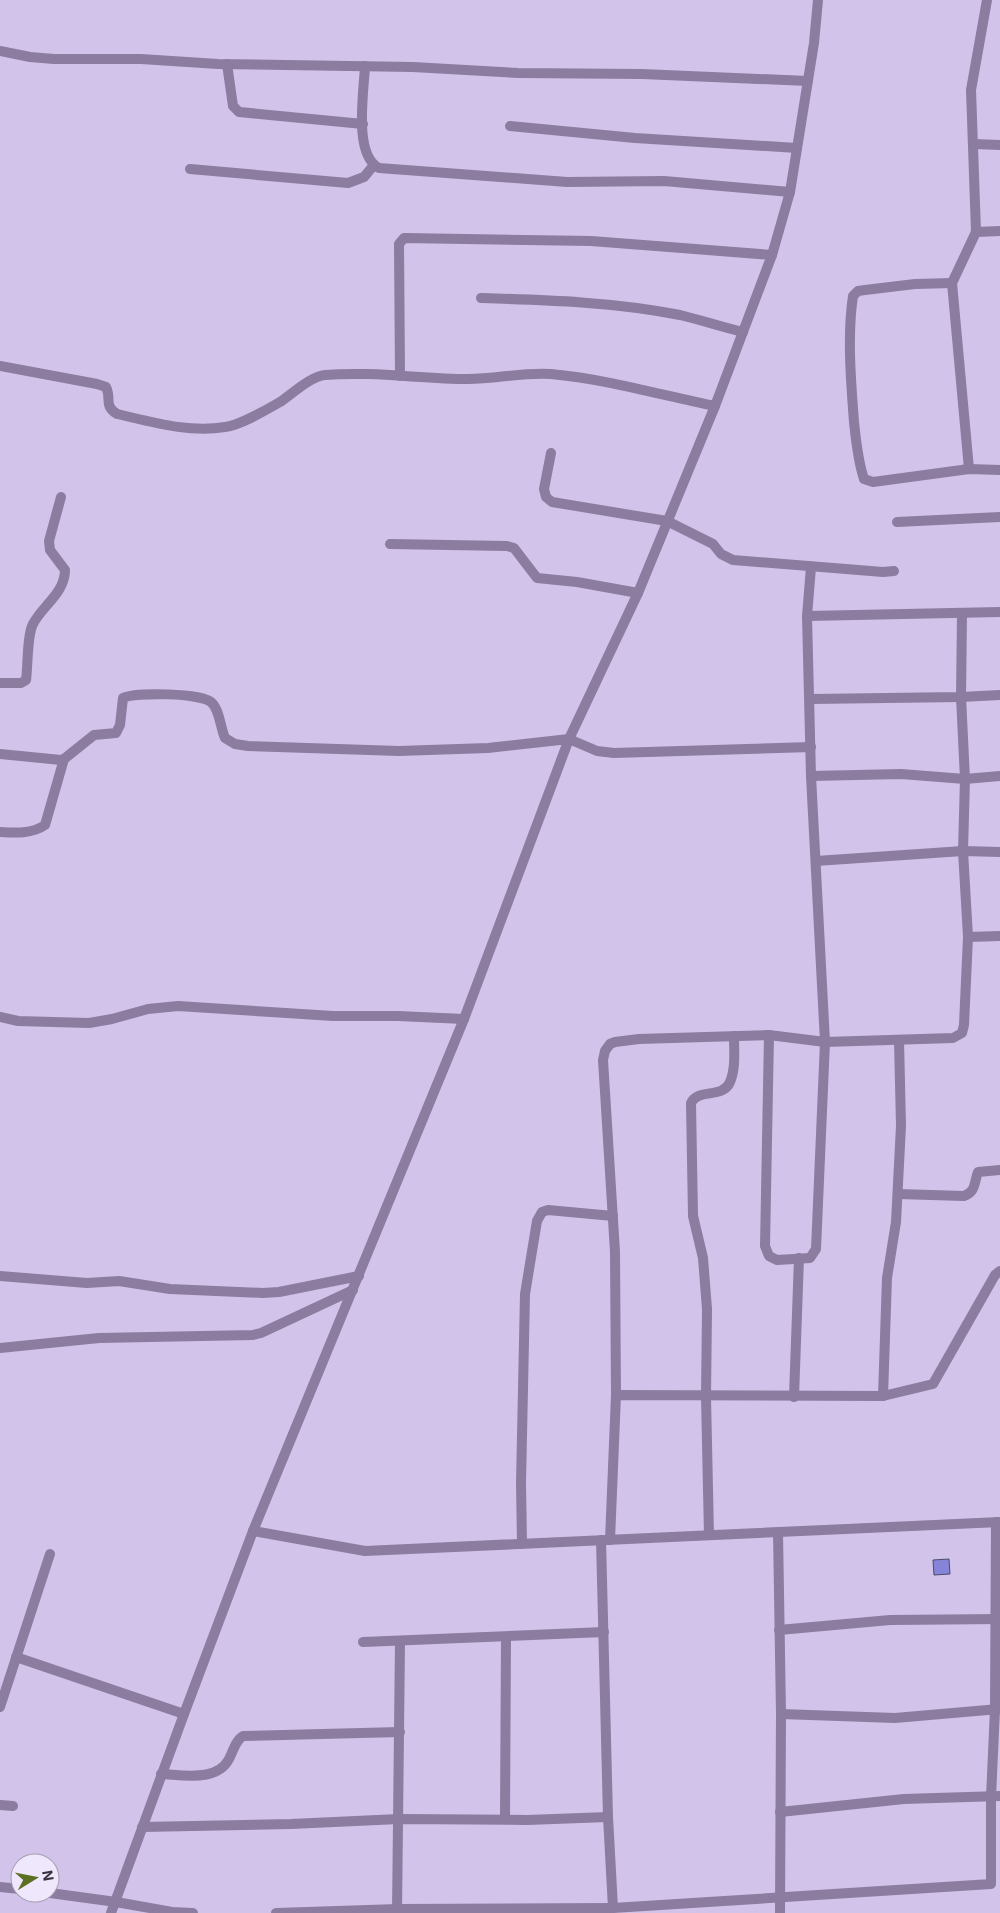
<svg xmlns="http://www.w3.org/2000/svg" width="1000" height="1913" font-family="Inter,sans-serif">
  <rect width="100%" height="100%" fill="#d2c3ea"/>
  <polygon fill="#8584d8" stroke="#4b4c6e" points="949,1559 950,1574 934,1575 933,1560"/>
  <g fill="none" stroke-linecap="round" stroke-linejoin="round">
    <g stroke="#8b7ca0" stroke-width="10">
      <polyline points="0,51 30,57 54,59 141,59 218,64 413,67 518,73 642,74 808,81"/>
      <polyline points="227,64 233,106 239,112 363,124"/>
      <path d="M365 66C364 91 353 155 379 168L567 182 664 181 790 192"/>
      <polyline points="510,126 635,138 797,148"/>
      <polyline points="974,144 1000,145"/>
      <polyline points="190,169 348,183 364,177 374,165"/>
      <polyline points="976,232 971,90 987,0"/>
      <path d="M952 283 915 284 865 290 858 291 853 296C847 335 851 383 854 422 856 441 858 462 864 479L873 482 969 469 1000 470"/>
      <path d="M481 298C547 300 615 302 680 315 701 320 722 327 743 332"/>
      <path d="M0 366 97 384 106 387C112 399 103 405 117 414 152 422 189 433 225 427 241 425 266 410 280 402 292 394 311 376 325 375 372 371 421 379 468 379 496 379 523 372 551 374 606 379 661 395 715 406"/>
      <polyline points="400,376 399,244 404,238 591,241 772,255"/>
      <polyline points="551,453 544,489 546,497 552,502 667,521 713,544 721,554 733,560 883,572 894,571"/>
      <polyline points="969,469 952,283 976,232 1000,231"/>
      <polyline points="897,522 1000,517"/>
      <polyline points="390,544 507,546 514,548 537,578 577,582 638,593"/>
      <polyline points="807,616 1000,612"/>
      <path d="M0 683H21L26 680C28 666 27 635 33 624 42 606 65 593 65 570L50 550 49 541 61 497"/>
      <polyline points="811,699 961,697 1000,695"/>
      <path d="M0 754 61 760 64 759 94 735 116 733 120 725 123 698C135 692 201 693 211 702 220 710 220 727 225 738L235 744 248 746 399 751 488 748 569 739 597 751 614 753 811 747"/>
      <polyline points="811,776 901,774 965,779 1000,776"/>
      <path d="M0 832C16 833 32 834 45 825L64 759"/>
      <polyline points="816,861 963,851 1000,852"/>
      <polyline points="968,937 1000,936"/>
      <polyline points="0,1017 18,1021 89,1023 112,1019 148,1009 178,1006 333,1016 398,1016 464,1019"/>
      <polyline points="769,1035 765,1246 769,1256 777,1260 810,1258 816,1249 825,1042 811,776 807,616 811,567"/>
      <path d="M898 1194 964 1196C976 1192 974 1182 978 1172L1000 1170"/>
      <polyline points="0,1276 87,1283 119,1281 170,1289 263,1293 279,1292 359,1276"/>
      <polyline points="0,1348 99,1338 253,1335 261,1333 353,1290"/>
      <polyline points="616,1395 615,1252 603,1060 605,1051 610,1044 615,1042 639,1039 769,1035 825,1042 953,1038 962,1033 964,1025 968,937 963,851 965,779 961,697 962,614"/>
      <polyline points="883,1396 887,1278 896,1222 901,1126 899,1040"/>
      <polyline points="794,1397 799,1258"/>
      <polyline points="253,1531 464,1019 569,739 638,593 715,406 772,255 790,192 814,43 818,0"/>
      <polyline points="778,1532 781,1714 780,1913"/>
      <path d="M709 1535 706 1397 707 1309 703 1258 693 1216 691 1103C698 1088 723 1099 730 1082 736 1068 734 1050 734 1036"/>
      <polyline points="601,1540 608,1817 613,1908 991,1884 991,1797 995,1709 996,1522"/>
      <polyline points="610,1540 616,1395 883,1396 933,1384 995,1275 1000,1271"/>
      <polyline points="522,1544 521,1483 525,1294 537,1221 542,1212 548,1210 613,1216"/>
      <polyline points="779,1630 890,1620 1000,1619"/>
      <polyline points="363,1642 604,1632"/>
      <polyline points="16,1657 184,1714"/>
      <polyline points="0,1707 50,1554"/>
      <polyline points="781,1714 895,1718 999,1709"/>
      <path d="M161 1774C184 1775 217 1782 229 1759 233 1751 236 1740 243 1736L400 1732"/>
      <polyline points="0,1805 13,1806"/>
      <polyline points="780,1812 904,1799 1000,1796"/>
      <polyline points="505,1819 506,1637"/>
      <polyline points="142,1827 291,1824 399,1819 527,1820 608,1817"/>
      <polyline points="0,1887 20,1889"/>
      <polyline points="50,1893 116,1902 172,1912 193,1913"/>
      <polyline points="111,1913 184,1714 253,1531 365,1551 1000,1522"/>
      <polyline points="276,1913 398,1909 613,1908"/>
      <polyline points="397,1913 400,1641"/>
    </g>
  </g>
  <g transform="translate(35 1878) rotate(80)"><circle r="24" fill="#efe7fc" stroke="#a59eb0"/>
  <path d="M0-4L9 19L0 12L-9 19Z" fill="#5b7020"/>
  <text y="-8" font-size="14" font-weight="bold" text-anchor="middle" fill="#36303f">N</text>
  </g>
</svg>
